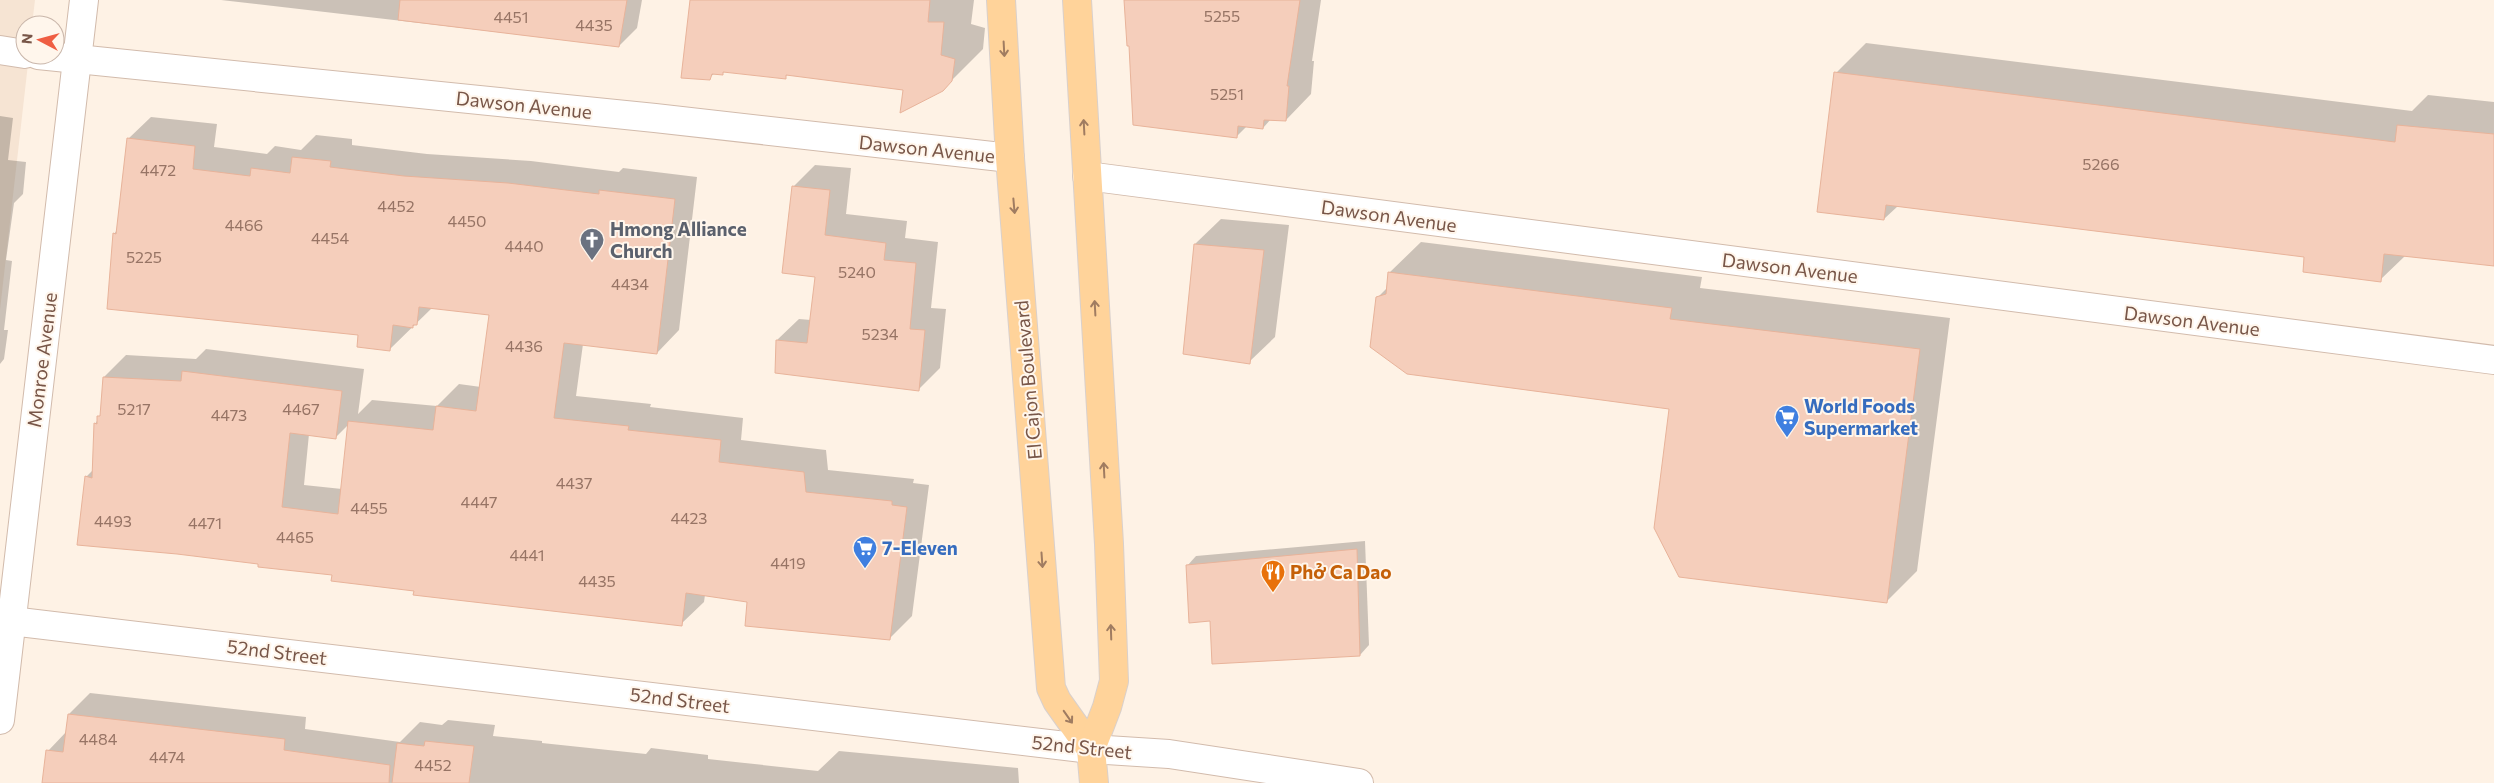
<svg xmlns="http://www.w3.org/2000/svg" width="2494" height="783" font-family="Commissioner,sans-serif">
  <rect width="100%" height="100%" fill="#fef2e5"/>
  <polygon fill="#f6e4d3" points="0,0 35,0 32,25 25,25 25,55 29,55 0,310"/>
  <g fill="#0003" fill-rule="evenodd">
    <polygon points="221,0 642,0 637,28 619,46"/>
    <polygon points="691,0 974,0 971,24 985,28 983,49 942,90 904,89 788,74 785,77 725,71 722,74 715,73 709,78"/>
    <polygon points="1126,0 1321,0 1312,61 1314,61 1311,94 1286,120 1271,119 1263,128 1247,126 1237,136"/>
    <polygon points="1866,43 2412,111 2428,95 2494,102 2494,265 2405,256 2380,280 2306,256 1898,206 1884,219 1836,73"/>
    <polygon points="0,116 13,118 8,160 26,162 23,194 14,203 6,260 12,261 4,330 8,330 4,359 0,364"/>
    <path d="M151 117 217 124 214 147 267 154 275 146 301 150 316 135 352 139V145L427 154 531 161 619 172 623 168 697 177 679 330 657 353 583 344 576 396 651 404 650 407 743 418 741 440 826 450 828 470 914 479 913 483 929 485 912 616 890 638 749 601 705 595 704 602 681 624 415 590 333 574 260 563 86 477 94 469 95 424 102 413 104 377 126 355 196 359 206 349 364 369 358 414 372 400 437 406 459 384 481 387 491 314 433 307 390 349 360 334 114 234 117 230 128 139ZM349 424 342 489 304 485 309 434 335 438Z"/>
    <polygon points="815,165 851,168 846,214 907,221 905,238 938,242 931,308 946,309 940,368 918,390 777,340 799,319 811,320 816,276 793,187"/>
    <polygon points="1221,219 1289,225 1275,337 1249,362 1195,244"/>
    <polygon points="1421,242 1702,277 1700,288 1950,318 1917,571 1886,602 1670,408 1377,298 1388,287 1389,273"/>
    <polygon points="1365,541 1369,645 1360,655 1187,566 1196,556"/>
    <polygon points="90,693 306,717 305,729 400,742 420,722 442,725 448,720 495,725 493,736 542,741 542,743 646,754 651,748 708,755 708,759 818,771 839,751 1018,768 1019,783 65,783 48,751 67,731 69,714"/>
  </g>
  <g fill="#f5cebb" stroke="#e8b39a">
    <polygon points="400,0 627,0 619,47 398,20"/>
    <polygon points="690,0 930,0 928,22 944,22 941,55 955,59 952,81 943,91 900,113 903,90 786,75 786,79 723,72 723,75 712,74 710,80 681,78"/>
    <polygon points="1124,0 1300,0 1287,86 1289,86 1286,121 1264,120 1263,129 1238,126 1237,138 1133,125 1129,46 1127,46"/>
    <polygon points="1834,72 2395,142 2397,125 2494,134 2494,266 2384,254 2381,282 2303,272 2304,257 1886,205 1884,220 1817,212"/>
    <polygon points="127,138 195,146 193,169 250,176 251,168 290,173 292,157 331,161 330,167 404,176 508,183 599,194 599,190 675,199 657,354 564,343 554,418 629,426 628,430 721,440 719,462 804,472 806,492 892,501 892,505 907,507 890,640 745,626 747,602 686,593 682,626 413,595 414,591 331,581 332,575 258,567 258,564 177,554 77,545 85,476 92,478 94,423 97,424 97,416 100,416 103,377 181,381 182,371 342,391 336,439 290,433 282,507 338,514 348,421 433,430 436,406 476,411 489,315 419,307 417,325 413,325 413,328 393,325 390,351 357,347 358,335 107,309 113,233 116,234"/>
    <polygon points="792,186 830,190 825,235 886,243 884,260 916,263 910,329 925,330 919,391 775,373 776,340 807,343 815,277 782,273"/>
    <polygon points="1194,244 1264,250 1250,364 1183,354"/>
    <polygon points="1388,272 1672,308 1670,319 1920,349 1887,603 1679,577 1654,528 1669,409 1407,374 1370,347 1376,297 1386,294"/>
    <polygon points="1357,549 1360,656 1212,664 1210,621 1189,623 1186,565"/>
    <polygon points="68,714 285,739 284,750 390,765 389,783 42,783 46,750 63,752"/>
    <polygon points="425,741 474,746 469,783 392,783 397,743 424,746"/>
  </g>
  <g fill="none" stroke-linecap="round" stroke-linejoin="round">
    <defs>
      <g id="minor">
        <polyline points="0,50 25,54"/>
        <polyline points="38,55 655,118 1010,158"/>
        <polyline points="1087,176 2494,360"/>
      </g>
      <g id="tertiary">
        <polyline points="11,621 1091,749 1169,754 1359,783"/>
        <polyline points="0,720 84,0"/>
      </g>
      <g id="primary">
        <polyline points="1001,0 1010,158 1051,688 1057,701 1091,749"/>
        <polyline points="1077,0 1109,544 1114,681 1107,707 1091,749 1094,783"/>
      </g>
    </defs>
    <use href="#minor" stroke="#d2bbac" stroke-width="30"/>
    <use href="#tertiary" stroke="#d2bbac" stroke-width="30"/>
    <use href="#primary" stroke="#d9d0cc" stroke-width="30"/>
    <use href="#minor" stroke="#fff" stroke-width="28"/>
    <use href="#tertiary" stroke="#fff" stroke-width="28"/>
    <use href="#primary" stroke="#ffd39a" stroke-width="28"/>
  </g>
  <defs><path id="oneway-shaft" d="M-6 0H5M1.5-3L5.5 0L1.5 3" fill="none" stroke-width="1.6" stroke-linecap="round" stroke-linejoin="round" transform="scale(1.25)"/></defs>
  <g stroke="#a07c61">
    <use href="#oneway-shaft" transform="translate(1004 49) rotate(87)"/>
    <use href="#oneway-shaft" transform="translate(1084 127) rotate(-93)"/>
    <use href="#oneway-shaft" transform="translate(1014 206) rotate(85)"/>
    <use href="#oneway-shaft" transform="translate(1095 308) rotate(-93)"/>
    <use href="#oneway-shaft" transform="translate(1104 470) rotate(-93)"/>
    <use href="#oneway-shaft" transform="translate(1042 560) rotate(86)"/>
    <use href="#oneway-shaft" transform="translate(1111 632) rotate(-92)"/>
    <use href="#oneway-shaft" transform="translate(1068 717) rotate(55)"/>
  </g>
  <defs>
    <symbol id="church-pin" viewBox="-11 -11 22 30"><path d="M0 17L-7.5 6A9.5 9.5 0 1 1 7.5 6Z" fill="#6b7280" stroke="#fff6ec"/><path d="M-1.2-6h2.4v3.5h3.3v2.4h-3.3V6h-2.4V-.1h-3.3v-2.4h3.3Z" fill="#fff"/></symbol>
    <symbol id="supermarket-pin" viewBox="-11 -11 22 30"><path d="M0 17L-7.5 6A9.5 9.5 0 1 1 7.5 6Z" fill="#3f7fe0" stroke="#fff6ec"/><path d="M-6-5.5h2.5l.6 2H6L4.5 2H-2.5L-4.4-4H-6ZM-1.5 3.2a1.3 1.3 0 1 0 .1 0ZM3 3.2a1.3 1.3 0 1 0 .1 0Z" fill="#fff"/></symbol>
    <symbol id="restaurant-pin" viewBox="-11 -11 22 30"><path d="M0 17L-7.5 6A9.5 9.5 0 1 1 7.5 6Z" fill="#e8710a" stroke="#fff6ec"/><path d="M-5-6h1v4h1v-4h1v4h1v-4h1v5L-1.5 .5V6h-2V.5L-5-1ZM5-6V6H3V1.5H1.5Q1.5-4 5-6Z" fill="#fff"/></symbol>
  </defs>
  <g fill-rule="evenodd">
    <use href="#church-pin" x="578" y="226" width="28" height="38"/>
    <use href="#supermarket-pin" x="1773" y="403" width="28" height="38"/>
    <use href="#supermarket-pin" x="851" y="534" width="28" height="38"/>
    <use href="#restaurant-pin" x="1259" y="558" width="28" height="38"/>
  </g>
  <g text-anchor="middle" stroke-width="4" stroke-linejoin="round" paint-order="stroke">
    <g font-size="16" fill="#977465">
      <text x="1222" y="22">5255</text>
      <text x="511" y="23">4451</text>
      <text x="594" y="31">4435</text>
      <text x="1227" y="100">5251</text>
      <text x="2101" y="170">5266</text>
      <text x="158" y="176">4472</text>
      <text x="396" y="212">4452</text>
      <text x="467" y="227">4450</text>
      <text x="244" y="231">4466</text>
      <text x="330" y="244">4454</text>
      <text x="524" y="252">4440</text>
      <text x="144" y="263">5225</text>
      <text x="857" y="278">5240</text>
      <text x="630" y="290">4434</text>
      <text x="880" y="340">5234</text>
      <text x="524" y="352">4436</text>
      <text x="134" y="415">5217</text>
      <text x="301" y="415">4467</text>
      <text x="229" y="421">4473</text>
      <text x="574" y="489">4437</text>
      <text x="479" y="508">4447</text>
      <text x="369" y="514">4455</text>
      <text x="689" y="524">4423</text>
      <text x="113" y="527">4493</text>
      <text x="205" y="529">4471</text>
      <text x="295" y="543">4465</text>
      <text x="527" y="561">4441</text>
      <text x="788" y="569">4419</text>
      <text x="597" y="587">4435</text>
      <text x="98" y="745">4484</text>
      <text x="167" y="763">4474</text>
      <text x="433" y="771">4452</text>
    </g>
    <g font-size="19" fill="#785648" stroke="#fff6ec">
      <text transform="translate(524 105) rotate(6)" y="7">Dawson Avenue</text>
      <text transform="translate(927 149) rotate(6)" y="7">Dawson Avenue</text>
      <text transform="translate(1389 216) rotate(8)" y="7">Dawson Avenue</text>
      <text transform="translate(1790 268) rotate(7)" y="7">Dawson Avenue</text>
      <text transform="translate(2192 321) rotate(7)" y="7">Dawson Avenue</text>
      <text transform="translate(42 360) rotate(-83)" y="7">Monroe Avenue</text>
      <text transform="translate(1028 380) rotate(-95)" y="7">El Cajon Boulevard</text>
      <text transform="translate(277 652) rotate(7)" y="7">52nd Street</text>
      <text transform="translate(680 700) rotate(7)" y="7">52nd Street</text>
      <text transform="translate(1082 747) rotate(6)" y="7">52nd Street</text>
    </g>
    <g font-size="19" font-weight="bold" fill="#5b616d" stroke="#fff6ec" text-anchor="start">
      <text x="610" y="236">Hmong Alliance<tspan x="610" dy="22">Church</tspan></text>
    </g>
    <g font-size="19" font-weight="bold" fill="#366cbe" stroke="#fff6ec" text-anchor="start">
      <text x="1804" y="413">World Foods<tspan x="1804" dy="22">Supermarket</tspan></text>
      <text x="882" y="555">7-Eleven</text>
    </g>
    <g font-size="19" font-weight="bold" fill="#c56008" stroke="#fff6ec" text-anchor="start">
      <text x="1290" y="579">Phở Ca Dao</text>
    </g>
  </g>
  <g transform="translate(40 40) rotate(276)"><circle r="24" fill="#fff6ec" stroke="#c9b6aa"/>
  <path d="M0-4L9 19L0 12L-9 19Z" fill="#ef5e43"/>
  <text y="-8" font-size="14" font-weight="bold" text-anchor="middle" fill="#785648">N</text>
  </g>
</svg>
